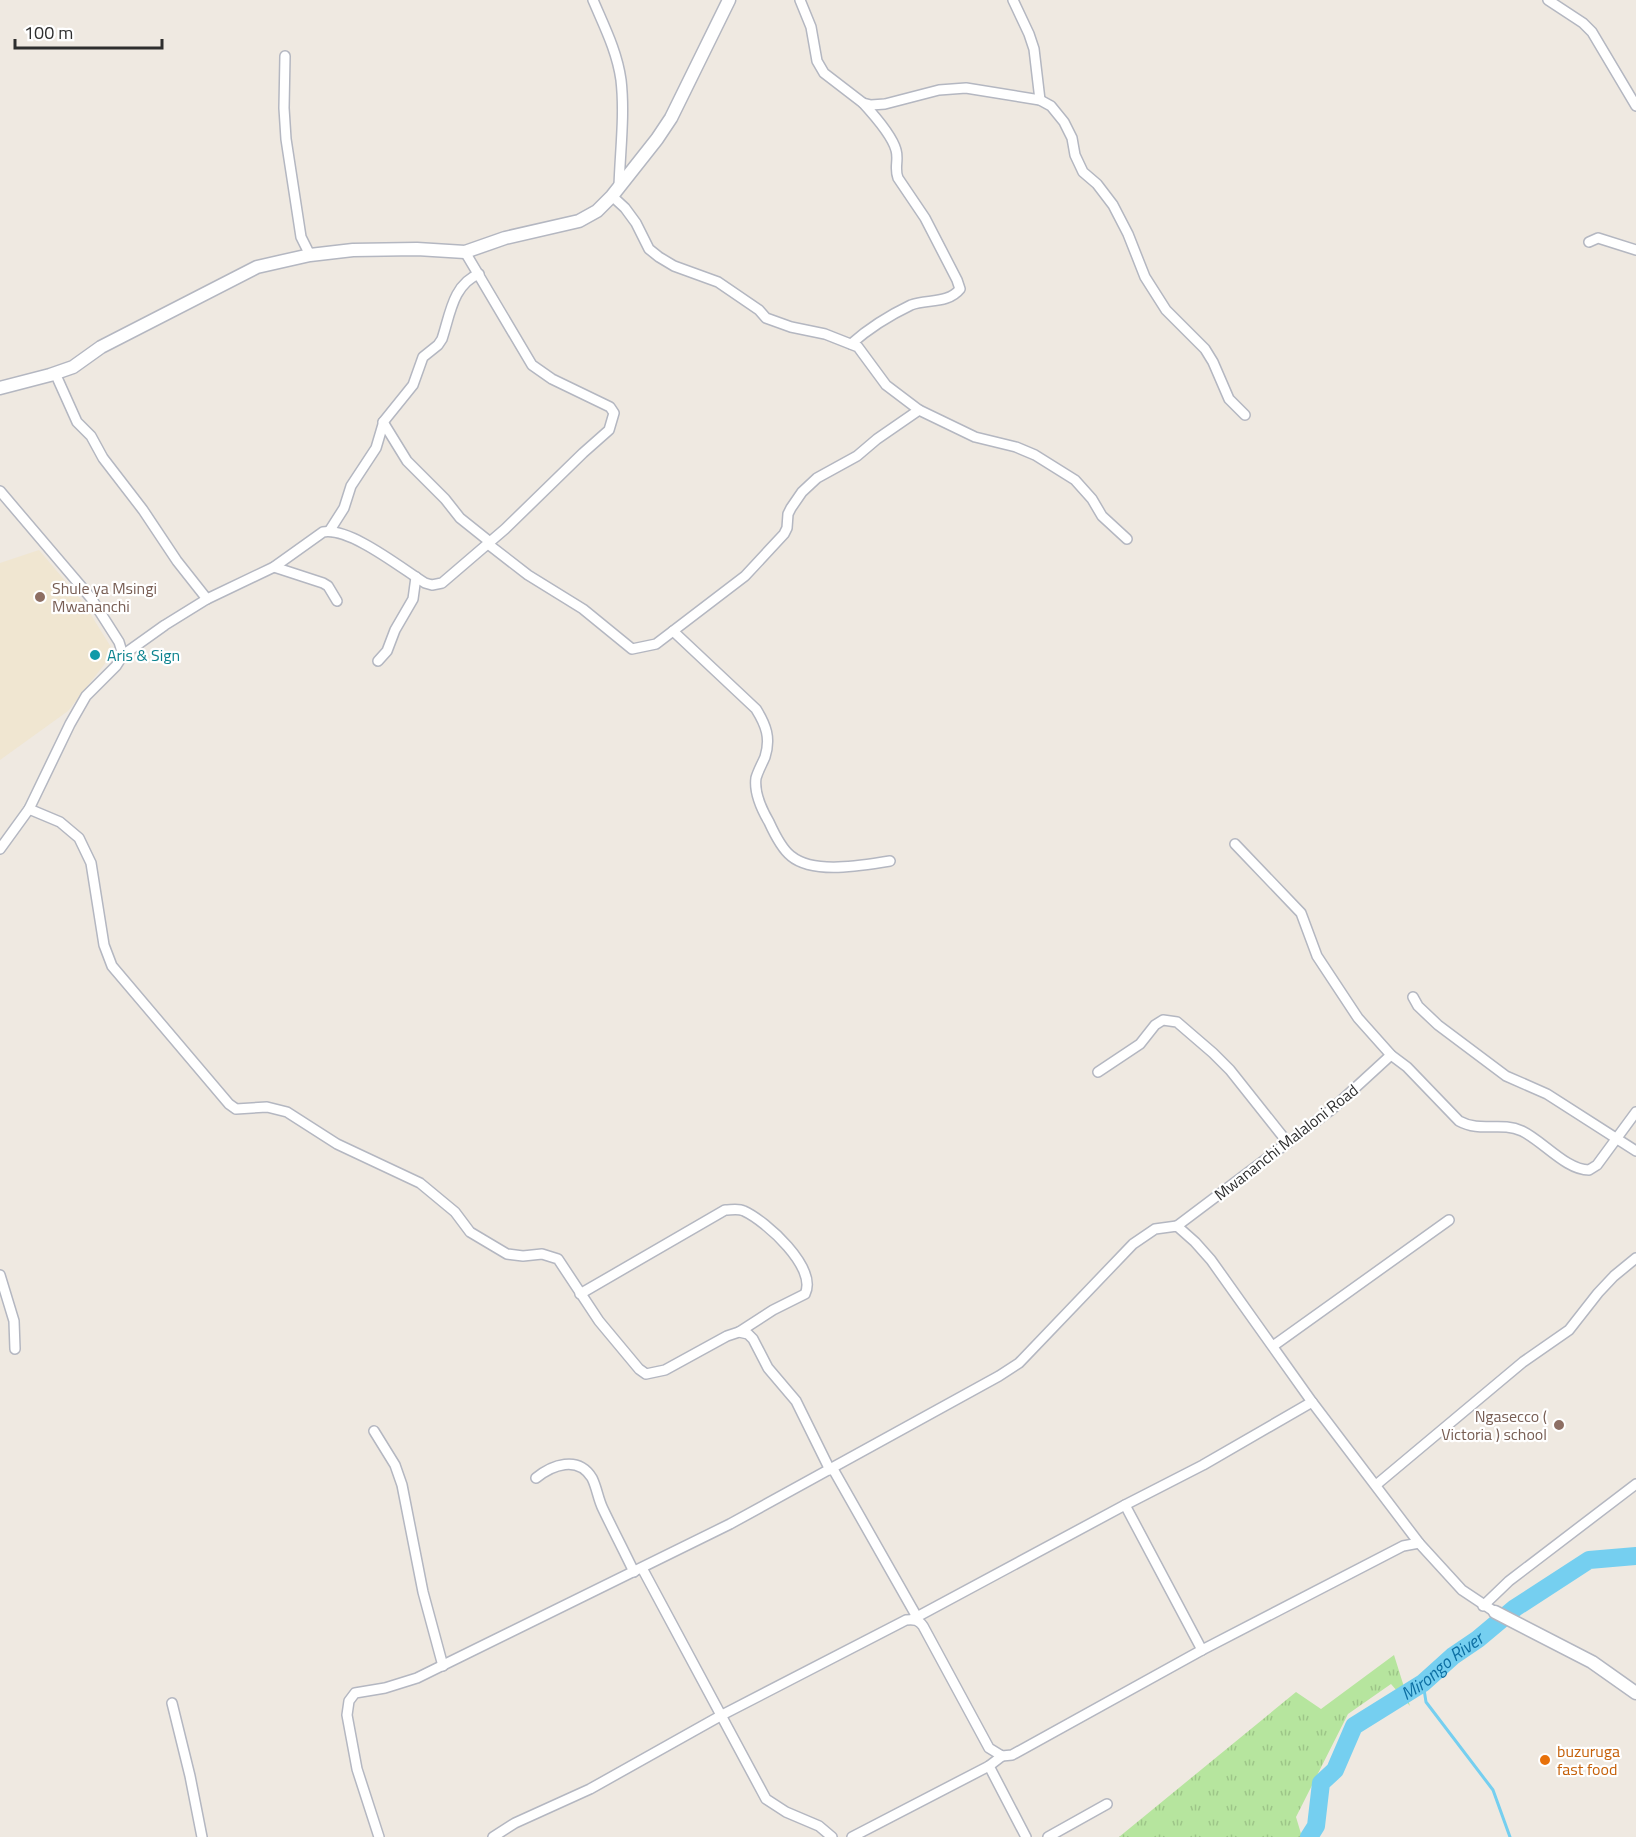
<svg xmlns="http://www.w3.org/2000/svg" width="1636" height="1837" font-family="'Titillium Web',sans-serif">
  <defs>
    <pattern id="grass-tufts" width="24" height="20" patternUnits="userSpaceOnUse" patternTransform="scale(1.5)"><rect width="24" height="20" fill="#b6e59e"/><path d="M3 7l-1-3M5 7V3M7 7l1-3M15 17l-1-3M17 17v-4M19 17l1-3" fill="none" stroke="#9dc588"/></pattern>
  </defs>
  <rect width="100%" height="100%" fill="#efe9e1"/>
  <polygon fill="#f0e6d1" points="39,550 83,602 114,652 68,711 0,760 0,563"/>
  <polygon fill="url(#grass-tufts)" points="1394,1655 1410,1706 1391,1684 1348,1714 1296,1817 1302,1837 1119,1837 1296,1692 1321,1709"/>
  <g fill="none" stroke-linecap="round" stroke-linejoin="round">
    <polyline stroke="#75cff0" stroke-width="3" points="1423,1683 1426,1702 1493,1790 1510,1837"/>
    <path stroke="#75cff0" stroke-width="18" id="s1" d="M1309 1837 1316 1826 1321 1783 1335 1770 1354 1726 1423 1683 1453 1656 1478 1639 1515 1608 1589 1560 1636 1556"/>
    <defs>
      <g id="street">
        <path d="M593 0C604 26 617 51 621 80 625 115 620 152 619 187"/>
        <polyline points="800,0 811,27 817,61 824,73 863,103 871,105 885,104 939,90 966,88 1040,100 1051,106 1064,122 1072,138 1075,155 1083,172 1097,184 1113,205 1128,234 1145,277 1166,310 1205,349 1213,362 1229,399 1245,415"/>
        <polyline points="1013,0 1029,34 1034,49 1040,100"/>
        <polyline points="1548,0 1583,23 1592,32 1636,106"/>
        <polyline points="285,56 284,108 286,139 301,237 310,255"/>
        <polyline points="612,196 625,208 636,223 649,249 659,257 674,266 718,282 759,310 766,318 791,327 825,334 858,347 886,385 919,410 975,437 1016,447 1035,455 1075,480 1092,499 1102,516 1127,539"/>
        <polyline points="1589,242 1598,238 1636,250"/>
        <path d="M851 344C868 329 890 315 911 305 927 299 948 304 960 289L957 280 925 218 898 178C894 168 899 160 896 150 892 135 874 115 863 103"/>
        <polyline points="55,373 77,422 91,436 103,458 143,510 177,561 207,599"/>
        <polyline points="383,422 407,461 445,499 460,518 490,542"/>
        <polyline points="0,491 91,598 119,642 123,655 116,666 86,696 70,724 29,809 0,849"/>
        <path d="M330 530 344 508 351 486 376 448 384 421 413 385 423 357 438 345 442 339C450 315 453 284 479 274"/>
        <polyline points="488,544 528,575 583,609 632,649 656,644 745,576 784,534 787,528 788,514 791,508 802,492 817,478 857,456 877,439 919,410"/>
        <polyline points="274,567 323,583 328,586 337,601"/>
        <path d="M673 631 756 709C766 725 771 738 765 757 762 764 758 771 756 778 754 792 762 810 769 822 774 833 782 849 791 856 814 875 863 865 890 861"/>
        <path d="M123 655 165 625 207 599 274 567 323 532C350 527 401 568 425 583L432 585 442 583 505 529 583 453 609 430 614 413 610 407 552 379 532 365 465 252"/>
        <polyline points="378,661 387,651 395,630 413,599 416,577"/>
        <polyline points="29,809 60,822 79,838 91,863 104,945 112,966 229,1104 236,1109 267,1107 287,1112 337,1144 420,1183 455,1212 470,1232 507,1254 523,1256 542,1254 558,1259 599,1321 639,1369 646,1374 665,1370 727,1336 739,1332 748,1334 753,1339 768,1368 796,1401 830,1470"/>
        <path d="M1235 844 1301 913 1317 956 1358 1018 1391 1055 1407 1067 1459 1121C1481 1133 1500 1121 1522 1131 1543 1141 1566 1170 1589 1170L1597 1165 1636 1112"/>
        <polyline points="1413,997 1418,1006 1438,1025 1506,1076 1547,1094 1636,1151"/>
        <polyline points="1098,1072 1140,1044 1155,1025 1163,1020 1177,1022 1213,1053 1230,1070 1288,1143"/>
        <polyline points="1177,1226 1331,1110 1391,1055"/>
        <polyline points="0,1275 14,1321 15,1349"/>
        <path d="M580 1294 725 1210C731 1210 738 1208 744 1211 766 1221 818 1268 805 1294L773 1310 739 1332"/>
        <polyline points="1273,1346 1449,1220"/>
        <polyline points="374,1431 395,1465 402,1485 423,1592 443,1666"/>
        <polyline points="833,1469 917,1617"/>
        <path d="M536 1478C552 1465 578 1455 592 1478 597 1488 598 1499 603 1509 613 1530 624 1551 634 1572"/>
        <polyline points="1376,1485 1523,1362 1569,1330 1598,1293 1614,1276 1636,1258"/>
        <polyline points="1125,1505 1202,1650"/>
        <polyline points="642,1568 766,1799 786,1812 819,1826 832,1837"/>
        <polyline points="1483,1606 1509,1581 1636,1484"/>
        <polyline points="913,1619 1125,1505 1203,1465 1312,1402"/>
        <polyline points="172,1703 190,1776 202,1837"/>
        <polyline points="989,1766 1026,1837"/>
        <polyline points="379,1837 357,1769 347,1715 349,1701 355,1693 385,1688 417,1678 730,1524 999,1376 1019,1363 1133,1244 1155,1229 1177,1226 1195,1242 1211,1260 1312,1402 1419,1543"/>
        <path d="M493 1837 515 1823 590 1789 722 1715 906 1620C914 1619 919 1620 923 1626L989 1748 1002 1756 1012 1755 1202 1650 1403 1546 1419 1543 1462 1590 1495 1612"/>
        <polyline points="852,1837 989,1766 1002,1756"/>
        <polyline points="1048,1837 1107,1804"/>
      </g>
      <g id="secondary">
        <polyline points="0,388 50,375 73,367 101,347 257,267 310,255 353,250 417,249 465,252 505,238 579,221 597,211 612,196 657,139 671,118 729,0"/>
        <polyline points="1495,1612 1592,1662 1636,1693"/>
      </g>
    </defs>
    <use href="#street" stroke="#b4b7c1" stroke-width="12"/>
    <use href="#secondary" stroke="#b4b7c1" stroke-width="15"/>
    <use href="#street" stroke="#fff" stroke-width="9"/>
    <use href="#secondary" stroke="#fff" stroke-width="12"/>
  </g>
  <g fill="#8d6e63" stroke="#fff" stroke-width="2">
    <circle cx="40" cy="597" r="6"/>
    <circle cx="1559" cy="1425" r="6"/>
  </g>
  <circle fill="#0f9aa8" stroke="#fff" stroke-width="2" cx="95" cy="655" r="6"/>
  <circle fill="#e8710a" stroke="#fff" stroke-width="2" cx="1545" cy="1760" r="6"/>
  <g text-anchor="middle" stroke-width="4.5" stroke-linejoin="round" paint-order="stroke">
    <g font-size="16" fill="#785e54" stroke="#fff" text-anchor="start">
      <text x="52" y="594">Shule ya Msingi<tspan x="52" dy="18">Mwananchi</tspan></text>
      <text x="1547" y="1422" text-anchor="end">Ngasecco (<tspan x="1547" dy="18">Victoria ) school</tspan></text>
    </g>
    <g font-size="16" fill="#0d838f" stroke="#fff" text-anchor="start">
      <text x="107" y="661">Aris &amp; Sign</text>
    </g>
    <g font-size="16" fill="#2e2e2e" stroke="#fff">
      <text transform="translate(1286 1142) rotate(-38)" y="6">Mwananchi Malaloni Road</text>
    </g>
    <g font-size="16" fill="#c56008" stroke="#fff" text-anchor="start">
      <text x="1557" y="1757">buzuruga<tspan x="1557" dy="18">fast food</tspan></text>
    </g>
    <g font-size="18" font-style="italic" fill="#0d6fa3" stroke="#fff">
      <text dy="6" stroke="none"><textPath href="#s1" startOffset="230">Mirongo River</textPath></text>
    </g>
  </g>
  <path d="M15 39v9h147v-9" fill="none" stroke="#2e2e2e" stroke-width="3"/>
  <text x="24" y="39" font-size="18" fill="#2e2e2e" stroke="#ffffff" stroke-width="4.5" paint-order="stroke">100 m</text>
</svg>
